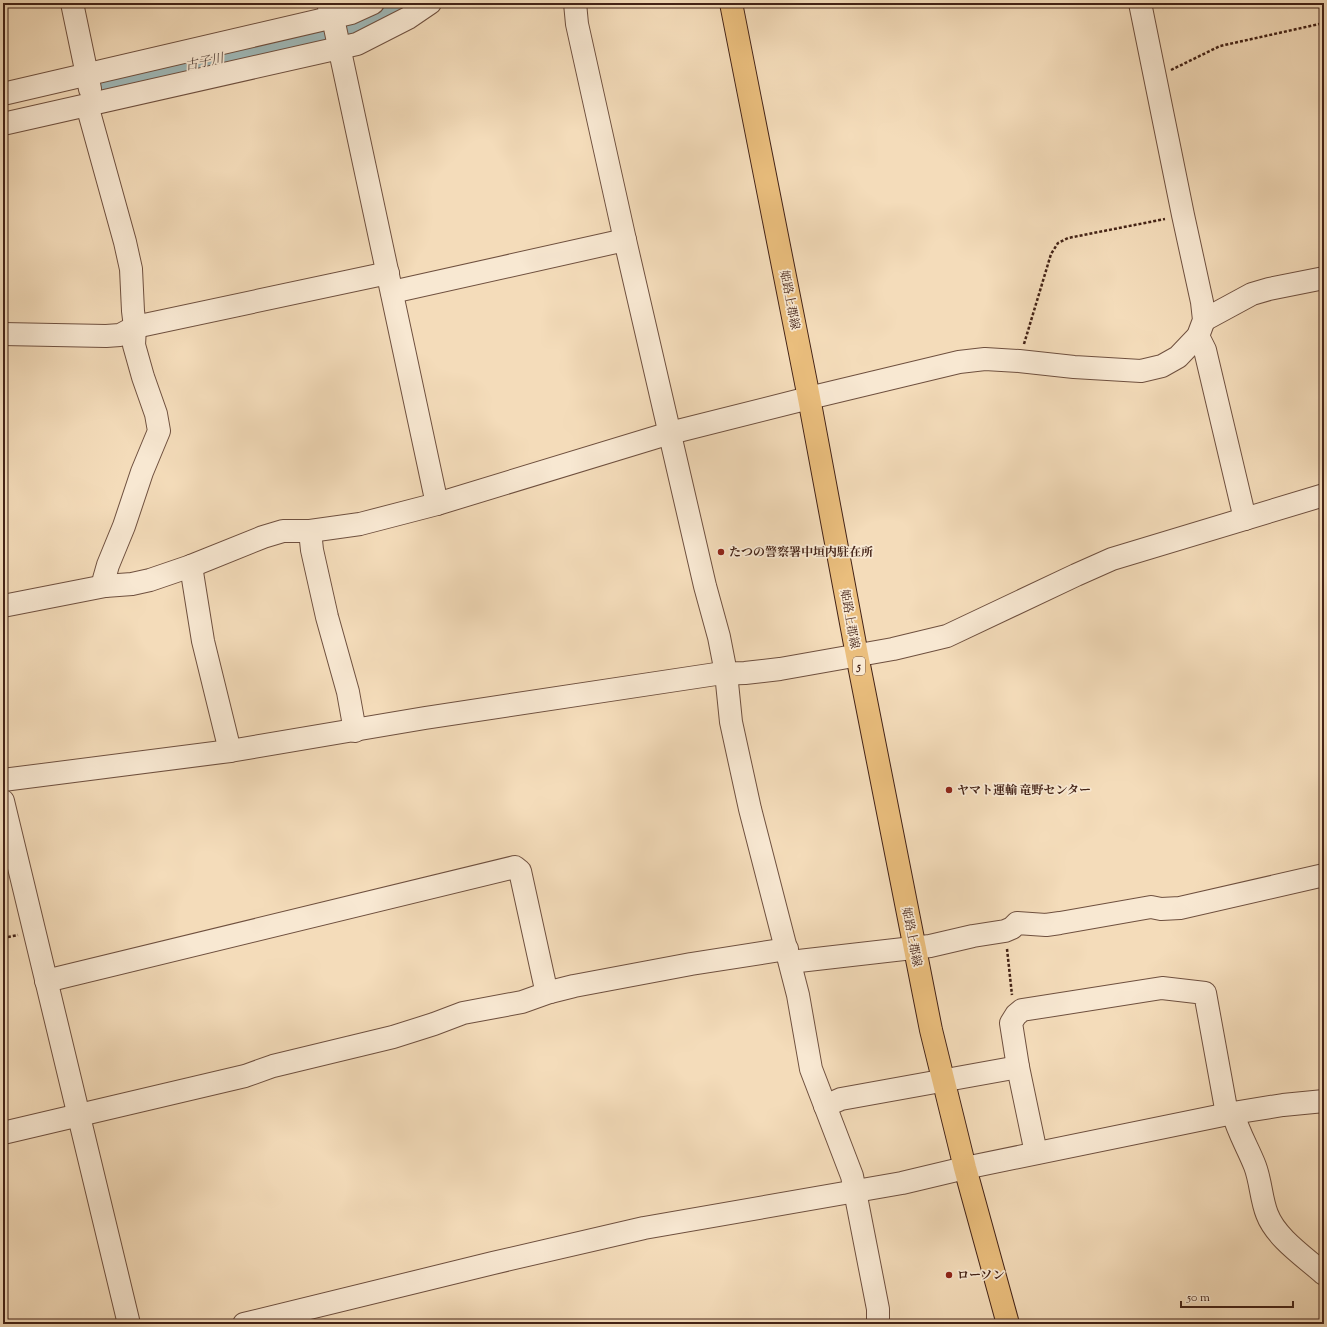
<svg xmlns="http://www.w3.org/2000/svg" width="1327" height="1327" font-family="'Sorts Mill Goudy','Noto Serif JP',serif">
  <rect width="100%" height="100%" fill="#f4dcba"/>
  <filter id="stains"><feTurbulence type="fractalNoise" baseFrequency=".005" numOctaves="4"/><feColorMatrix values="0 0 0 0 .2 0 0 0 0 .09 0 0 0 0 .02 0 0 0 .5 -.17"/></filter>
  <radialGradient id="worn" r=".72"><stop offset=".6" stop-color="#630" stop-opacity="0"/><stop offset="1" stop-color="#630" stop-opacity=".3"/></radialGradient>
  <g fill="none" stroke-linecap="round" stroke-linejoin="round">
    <polyline stroke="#9fb9b9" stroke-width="27" points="96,83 309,36 345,30 383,16 399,3"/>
    <defs>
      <g id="minor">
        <polyline points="72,3 90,89"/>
        <polyline points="328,3 334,23 437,504"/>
        <polyline points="575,3 577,24 625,240 705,586 719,637 726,673 731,722 750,809 798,995 811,1069 852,1176 878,1309 878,1324"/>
        <polyline points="3,94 351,13 373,3"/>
        <polyline points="87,105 125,242 131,269 133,311 135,327 134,345 143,377 156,414 159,431 142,472 124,526 108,565 104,579 105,586"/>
        <polyline points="3,124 357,44 408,18 430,3"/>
        <polyline points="392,292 625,240"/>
        <polyline points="1204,320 1252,294 1269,289 1324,278"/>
        <polyline points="3,334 106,336 120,335 135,327 388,273"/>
        <polyline points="1198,336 1205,350 1245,519"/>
        <polyline points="310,531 312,550 327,617 348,692 355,731"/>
        <polyline points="191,566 203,641 230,751"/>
        <polyline points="3,606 105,586 132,584 150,580 191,566 263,537 283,531 310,531 360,524 437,504 670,433 809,398 959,362 985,359 1019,361 1074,367 1141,371 1162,366 1178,357 1198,336 1204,320 1202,302 1183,215 1140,3"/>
        <polyline points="3,780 230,751 425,718 716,674 745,673 780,669 893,649 947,636 1076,575 1112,559 1324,495"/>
        <polyline points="3,801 129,1324"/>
        <polyline points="790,962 930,946 973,936 1005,931 1012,928 1017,923 1046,925 1060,923 1151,907 1161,909 1180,908 1324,875"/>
        <polyline points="46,981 515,867 520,871 545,985 550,992"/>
        <polyline points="825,1106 841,1099 1018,1067"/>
        <path d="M1233 1113C1238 1132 1248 1148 1255 1166 1261 1182 1261 1199 1267 1214 1276 1238 1305 1257 1324 1274"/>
        <polyline points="3,1133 245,1076 273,1066 393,1037 434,1024 463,1013 522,1002 550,992 574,986 691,964 787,949"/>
        <polyline points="1036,1153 1018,1067 1011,1023 1016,1015 1022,1010 1162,988 1205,993 1227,1114"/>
        <polyline points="244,1324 493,1263 644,1228 902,1183 965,1168 1233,1113 1283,1105 1324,1101"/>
      </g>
      <polyline id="major" points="731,3 809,398 857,655 931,1030 965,1168 1008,1324"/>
    </defs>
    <use href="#minor" stroke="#6f503f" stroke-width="24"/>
    <use href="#major" stroke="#432216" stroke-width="24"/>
    <g stroke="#432216" stroke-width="2.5" stroke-dasharray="3 2" stroke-linecap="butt">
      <polyline points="1171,70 1220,46 1324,23"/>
      <polyline points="1024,344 1051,254 1058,243 1068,238 1165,219"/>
      <polyline points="3,938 18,935"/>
      <polyline points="1007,949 1012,995"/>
    </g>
    <use href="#minor" stroke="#f8e8d2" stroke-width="22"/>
    <use href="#major" stroke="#eabe7d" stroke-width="22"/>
  </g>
  <g fill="#8f2418" stroke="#f8e8d2" stroke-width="1.5">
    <circle cx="721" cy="552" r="4"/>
    <circle cx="949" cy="790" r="4"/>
    <circle cx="949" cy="1275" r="4"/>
  </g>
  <g text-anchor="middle" stroke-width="3.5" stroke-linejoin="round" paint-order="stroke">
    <rect fill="#f8e8d2" stroke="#795d4e" stroke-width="1" x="853" y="657" width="12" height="18" rx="3"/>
    <g font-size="11" font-weight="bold" fill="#432216">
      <text x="859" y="670">5</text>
    </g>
    <g font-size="12" fill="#432216" stroke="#f8e8d2">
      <text transform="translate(790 300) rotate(79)" y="4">姫路上郡線</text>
      <text transform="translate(850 619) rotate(80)" y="4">姫路上郡線</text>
      <text transform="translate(912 937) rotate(79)" y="4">姫路上郡線</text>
    </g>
    <g font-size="12" font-weight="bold" fill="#432216" stroke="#f8e8d2" text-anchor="start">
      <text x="729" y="556">たつの警察署中垣内駐在所</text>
      <text x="957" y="794">ヤマト運輸 竜野センター</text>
      <text x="957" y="1279">ローソン</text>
    </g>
    <g font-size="13" font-style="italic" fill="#5a483f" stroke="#f8e8d2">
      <text transform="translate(204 61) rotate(-12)" y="5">古子川</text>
    </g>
  </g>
  <rect width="1327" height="1327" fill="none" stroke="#f4dcba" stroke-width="16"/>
  <rect x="4" y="4" width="1319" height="1319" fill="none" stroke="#432216" stroke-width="2"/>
  <rect x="8" y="8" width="1311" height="1311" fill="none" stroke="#432216"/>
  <path d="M1181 1301v6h112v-6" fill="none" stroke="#432216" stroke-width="2"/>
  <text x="1187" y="1301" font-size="12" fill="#432216" stroke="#f8e8d2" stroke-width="3" paint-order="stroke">50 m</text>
  <rect width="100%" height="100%" filter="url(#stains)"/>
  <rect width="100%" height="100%" fill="url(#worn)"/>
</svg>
